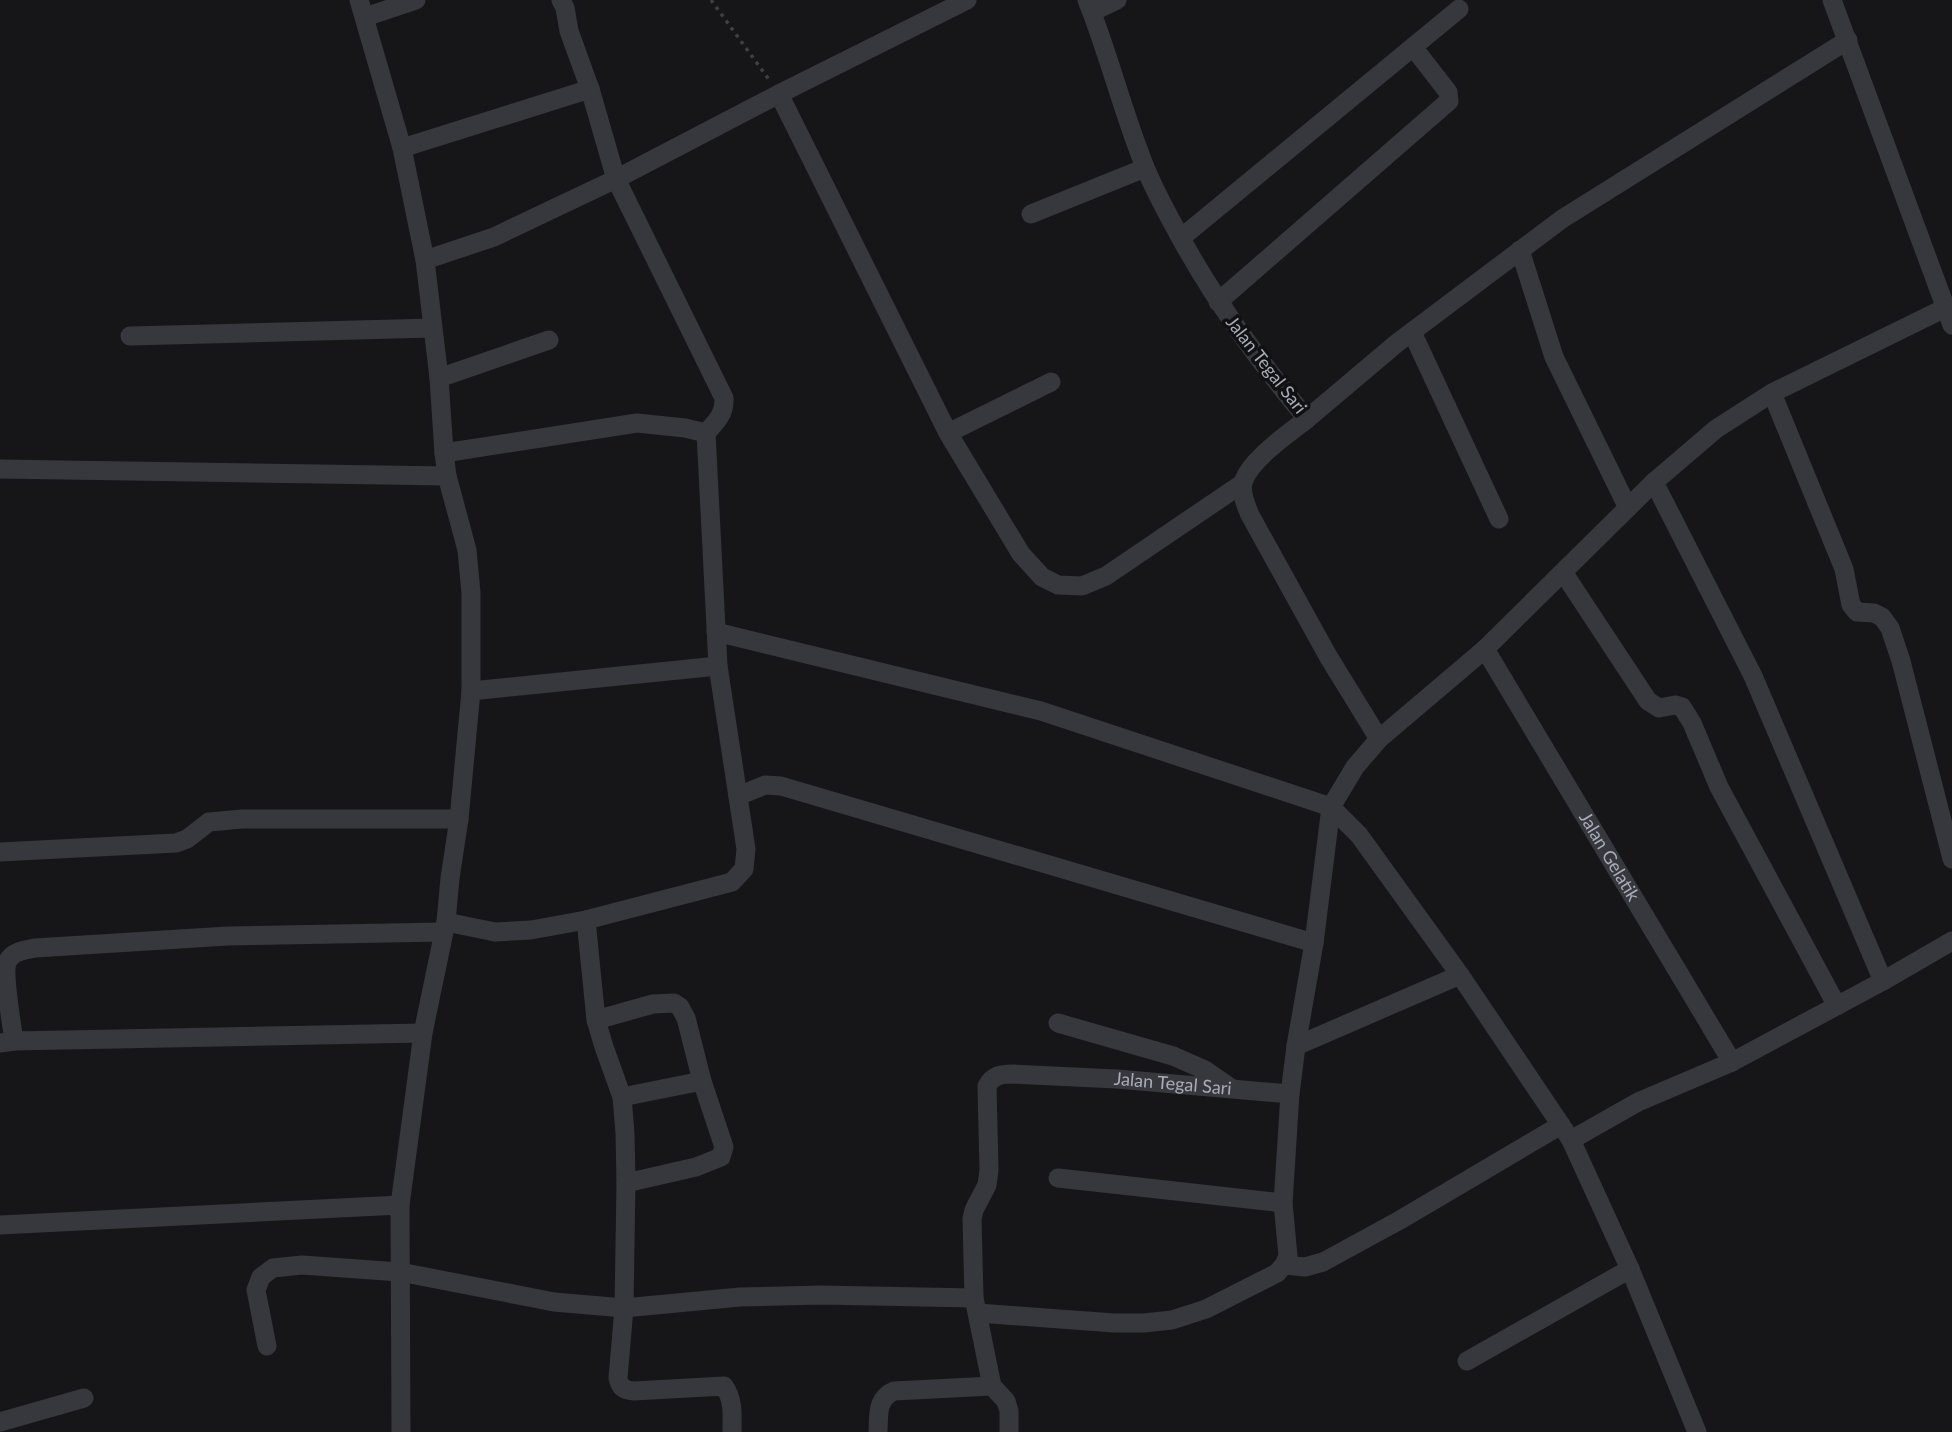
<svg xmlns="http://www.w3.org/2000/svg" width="1952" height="1432" font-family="Lato,sans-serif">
  <rect width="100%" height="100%" fill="#161618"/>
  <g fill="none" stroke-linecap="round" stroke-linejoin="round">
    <polyline stroke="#3d3f44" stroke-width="3.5" stroke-dasharray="3.5 5" stroke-linecap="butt" points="711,0 770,81"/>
    <g stroke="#37383d" stroke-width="19">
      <polyline points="359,0 402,148 425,260 439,378 444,453 447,476 467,550 471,593 471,691 459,819 450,878 446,922 423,1033 400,1205 401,1432"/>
      <path d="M561 0 565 8 569 31 590 89 616 179 724 398C725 414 716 422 706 433"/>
      <polyline points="1832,0 1952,325"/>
      <polyline points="1092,12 1117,0"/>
      <polyline points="365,17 416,0"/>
      <polyline points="779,94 948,433 1021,554 1042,577 1058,585 1082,586 1106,576 1243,483"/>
      <polyline points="402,148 590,89"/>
      <polyline points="1031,214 1145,168"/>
      <polyline points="1181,238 1459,9"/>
      <polyline points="1520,250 1554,357 1628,508"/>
      <polyline points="425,260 494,237 616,179 779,94 967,0"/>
      <polyline points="1218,302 1449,101 1448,92 1413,47"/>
      <polyline points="1412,332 1499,519"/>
      <polyline points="130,336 432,328"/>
      <polyline points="439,378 549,340"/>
      <polyline points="1772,393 1844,569 1851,605 1857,612 1874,613 1882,617 1890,628 1901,661 1952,859"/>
      <polyline points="1307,419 1397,343 1562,219 1848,40"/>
      <polyline points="948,433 1051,382"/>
      <polyline points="444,453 637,423 685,428 706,433 718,666 746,849 744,869 732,882 586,920 531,930 495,932 446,922"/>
      <polyline points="0,469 447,476"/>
      <polyline points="1654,482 1753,676 1883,981"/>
      <polyline points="1563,572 1648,701 1659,708 1675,705 1682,707 1692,723 1719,787 1837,1006"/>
      <polyline points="716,632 1041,711 1331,807 1359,835 1460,975 1571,1140 1630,1269 1697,1432"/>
      <path id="s1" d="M1485 649 1732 1062"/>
      <polyline points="471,691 718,666"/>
      <polyline points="1379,739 1485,649 1654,482 1716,429 1772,393 1945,308"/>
      <polyline points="738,796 765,785 781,786 1314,943"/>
      <polyline points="0,852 176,843 187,839 209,822 242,819 459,819"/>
      <polyline points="586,920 596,1020 604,1047 622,1097 625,1133 626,1183 696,1167 721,1157 724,1147 702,1081 686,1018 680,1007 674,1003 653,1004 596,1020"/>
      <polyline points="1058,1023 1173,1056 1205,1070 1231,1088"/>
      <path d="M14 1041C12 1026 3 974 7 963 11 952 24 950 35 948L228 936 443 932"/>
      <polyline points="0,1043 14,1041 423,1033"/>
      <polyline points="1296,1046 1460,975"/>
      <polyline points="622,1097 702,1081"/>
      <polyline points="1571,1140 1638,1102 1732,1062 1883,981 1952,941"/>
      <polyline points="1058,1178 1283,1203"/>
      <path d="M626 1183 624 1308 618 1378C620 1388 624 1390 634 1391L724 1386C734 1400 732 1416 732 1432"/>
      <polyline points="0,1225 400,1205"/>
      <polyline points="1284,1265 1305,1267 1323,1262 1400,1220 1561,1125"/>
      <polyline points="978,1313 1114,1323 1144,1323 1172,1320 1206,1309 1277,1273 1284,1265 1288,1256 1283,1203 1290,1094"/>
      <polyline points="267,1346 256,1290 261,1277 273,1268 302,1265 400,1272 554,1302 624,1308 740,1297 821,1295 974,1298"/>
      <polyline points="1467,1361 1630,1269"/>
      <polyline points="0,1422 84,1398"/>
      <path d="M878 1432C879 1415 876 1399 894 1391L992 1386"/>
      <path id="s2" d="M1009 1432V1411L1006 1401 992 1386 974 1298 972 1219 974 1210 987 1185 989 1170 987 1086C993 1075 1001 1074 1013 1074L1117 1079 1290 1094 1296 1046 1314 943 1331 807 1355 767 1379 739 1328 656 1250 515C1246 505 1240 493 1243 482 1251 459 1288 434 1307 419 1260 362 1220 308 1184 244 1170 219 1156 194 1145 167 1123 113 1109 55 1087 0"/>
    </g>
  </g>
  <g text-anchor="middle" stroke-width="7" stroke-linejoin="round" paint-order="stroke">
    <g font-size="18" fill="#a8adb8" stroke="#111113">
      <text transform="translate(1266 365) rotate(52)" y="6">Jalan Tegal Sari</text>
      <text dy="6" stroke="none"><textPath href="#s1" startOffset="242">Jalan Gelatik</textPath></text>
      <text dy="6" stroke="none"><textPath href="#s2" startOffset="548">Jalan Tegal Sari</textPath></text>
    </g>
  </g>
</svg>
